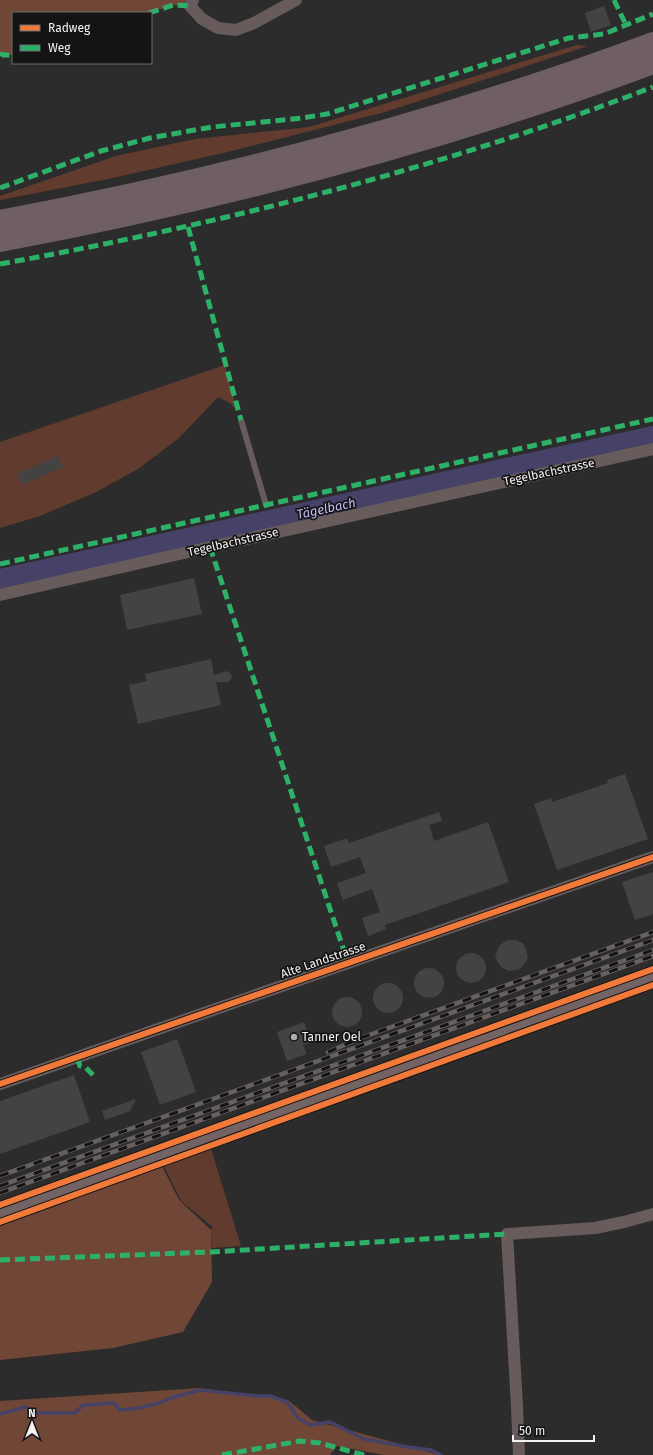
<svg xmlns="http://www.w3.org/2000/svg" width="653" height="1455" font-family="'Fira Sans',sans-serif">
  <rect width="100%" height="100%" fill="#2d2c2c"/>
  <g fill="#613c2e">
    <polygon points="577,45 588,46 385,112 223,153 108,179 0,200 0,196 116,156 195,139 309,127"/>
    <polygon points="225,365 237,411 230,403 218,397 179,438 138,469 94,493 40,516 0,528 0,442"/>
    <polygon points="211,1149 241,1246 212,1248 211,1230 213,1227 181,1201 164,1166"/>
  </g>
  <g fill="#704737">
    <polygon points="0,0 193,0 190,6 173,5 149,13 13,13 13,55 3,55 0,53"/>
    <polygon points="162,1166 179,1200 211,1230 212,1282 183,1332 113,1348 0,1360 0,1224"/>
    <polygon points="200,1388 288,1400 312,1420 440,1455 384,1455 337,1446 330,1455 0,1455 0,1401"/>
  </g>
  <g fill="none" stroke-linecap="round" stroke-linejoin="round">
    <polyline stroke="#464167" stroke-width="3.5" points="0,1414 25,1407 38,1413 75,1413 83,1405 114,1403 120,1410 139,1408 159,1403 171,1398 200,1390 256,1396 270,1396 287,1402 298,1418 310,1425 330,1422 364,1439 408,1447 431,1450 441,1455"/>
    <polyline stroke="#464167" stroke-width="20" points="0,579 653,436"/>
  </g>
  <g fill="#434343">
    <polygon points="604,6 611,25 591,32 585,13"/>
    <polygon points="58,456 63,467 22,485 17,474"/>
    <polygon points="194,578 202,614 127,630 120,595"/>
    <polygon points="211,659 214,675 227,671 232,675 231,679 228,682 216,682 221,705 138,724 129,685 147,681 145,674"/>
    <polygon points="625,774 648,839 557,870 534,804 551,798 552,802 608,783 607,780"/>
    <polygon points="439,812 442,821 429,825 434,841 488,822 509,882 385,925 386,929 368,936 362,918 380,912 372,889 343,900 337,883 366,873 360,857 331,867 324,846 347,838 349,843"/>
    <polygon points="653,872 653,914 635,920 622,882"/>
    <polygon points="507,940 516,940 523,943 526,949 528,958 523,966 518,970 509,971 501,967 495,957 499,946"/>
    <circle cx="471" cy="968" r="15"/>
    <circle cx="429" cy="983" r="15"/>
    <circle cx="388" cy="998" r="15"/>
    <circle cx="347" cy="1012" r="15"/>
    <polygon points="304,1022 311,1042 303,1045 307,1054 287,1061 277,1032"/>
    <polygon points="177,1039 196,1092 160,1105 141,1052"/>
    <polygon points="74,1075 90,1122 0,1154 0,1101"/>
    <polygon points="136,1099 130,1111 105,1120 102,1111"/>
  </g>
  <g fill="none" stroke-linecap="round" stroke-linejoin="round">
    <polyline stroke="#685b5c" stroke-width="6" points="241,420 266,505"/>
    <g stroke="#685b5c" stroke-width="12">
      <polyline points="193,0 190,6 202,19 218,28 236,30 254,23 296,0"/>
      <polyline points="0,595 210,547 653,449"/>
      <polyline points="0,1084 653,857"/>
      <polyline points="519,1455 517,1406 507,1234 595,1228 624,1222 653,1214"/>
    </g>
    <polyline stroke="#736365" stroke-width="19" points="0,1214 653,977"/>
    <g stroke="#6f5f62" stroke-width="22">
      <path d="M0 221C222 179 441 122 653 43"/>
      <path d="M0 241C222 199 441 142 653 63"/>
    </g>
    <defs>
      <g id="rail">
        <polyline points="328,1052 361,1038 653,932"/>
        <polyline points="0,1176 653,940"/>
        <polyline points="0,1186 653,950"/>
        <polyline points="0,1193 653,956"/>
      </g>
    </defs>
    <use href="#rail" stroke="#676061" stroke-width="4.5"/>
    <use href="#rail" stroke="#151415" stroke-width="3" stroke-dasharray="9" stroke-linecap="butt"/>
    <g stroke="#2db169" stroke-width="5" stroke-dasharray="10 5" stroke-linecap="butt">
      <polyline points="614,0 626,25"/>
      <polyline points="149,13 173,5 190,6"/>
      <polyline points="0,53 3,55 13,55"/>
      <polyline points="0,188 101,151 150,138 212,127 302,118 327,114 569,38 604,34 653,14"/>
      <polyline points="188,227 241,420"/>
      <path d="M0 264C222 224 442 168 653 87"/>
      <polyline points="210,547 348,963"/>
      <polyline points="0,564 653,419"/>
      <polyline points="77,1058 80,1066 86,1068 93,1075"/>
      <polyline points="0,1260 211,1252 507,1234"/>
      <polyline points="222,1455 300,1441 320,1443 364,1455"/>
    </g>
    <defs>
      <g id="cycleway">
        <polyline points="0,1084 653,857"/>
        <polyline points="0,1205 653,969"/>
        <polyline points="0,1222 653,985"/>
      </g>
    </defs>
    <use href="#cycleway" stroke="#151415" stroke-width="8"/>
    <use href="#cycleway" stroke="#f17a3a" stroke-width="6"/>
  </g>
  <circle fill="#aeadad" stroke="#151415" stroke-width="1.5" cx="294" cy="1037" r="4"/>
  <g text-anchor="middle" stroke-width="3.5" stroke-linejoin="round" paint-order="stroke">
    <g font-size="12" fill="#f3f2f3" stroke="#151415">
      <text transform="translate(549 472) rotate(-12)" y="4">Tegelbachstrasse</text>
      <text transform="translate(233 542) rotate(-13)" y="4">Tegelbachstrasse</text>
      <text transform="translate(323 960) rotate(-19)" y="4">Alte Landstrasse</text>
    </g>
    <g font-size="12" fill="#f3f2f3" stroke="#151415" text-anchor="start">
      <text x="302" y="1041">Tanner Oel</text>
    </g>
    <g font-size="13" font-style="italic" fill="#c0baf4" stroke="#151415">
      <text transform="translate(326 508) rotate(-12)" y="5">Tägelbach</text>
    </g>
  </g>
  <rect x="12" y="12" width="140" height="52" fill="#151415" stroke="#6e6d6e"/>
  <rect x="20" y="25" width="20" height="6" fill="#f17a3a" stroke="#6e6d6e"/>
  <text x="48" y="32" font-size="12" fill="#f3f2f3">Radweg</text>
  <rect x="20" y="45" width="20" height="6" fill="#2db169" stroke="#6e6d6e"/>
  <text x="48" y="52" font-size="12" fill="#f3f2f3">Weg</text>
  <g transform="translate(32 1423)" stroke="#151415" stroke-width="3" paint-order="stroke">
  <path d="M0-3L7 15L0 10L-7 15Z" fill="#f3f2f3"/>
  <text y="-6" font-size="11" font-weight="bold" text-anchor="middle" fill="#f3f2f3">N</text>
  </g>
  <path d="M513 1435v6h81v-6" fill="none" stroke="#f3f2f3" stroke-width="2"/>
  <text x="519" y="1435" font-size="12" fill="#f3f2f3" stroke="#151415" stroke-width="3" paint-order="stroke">50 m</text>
</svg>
